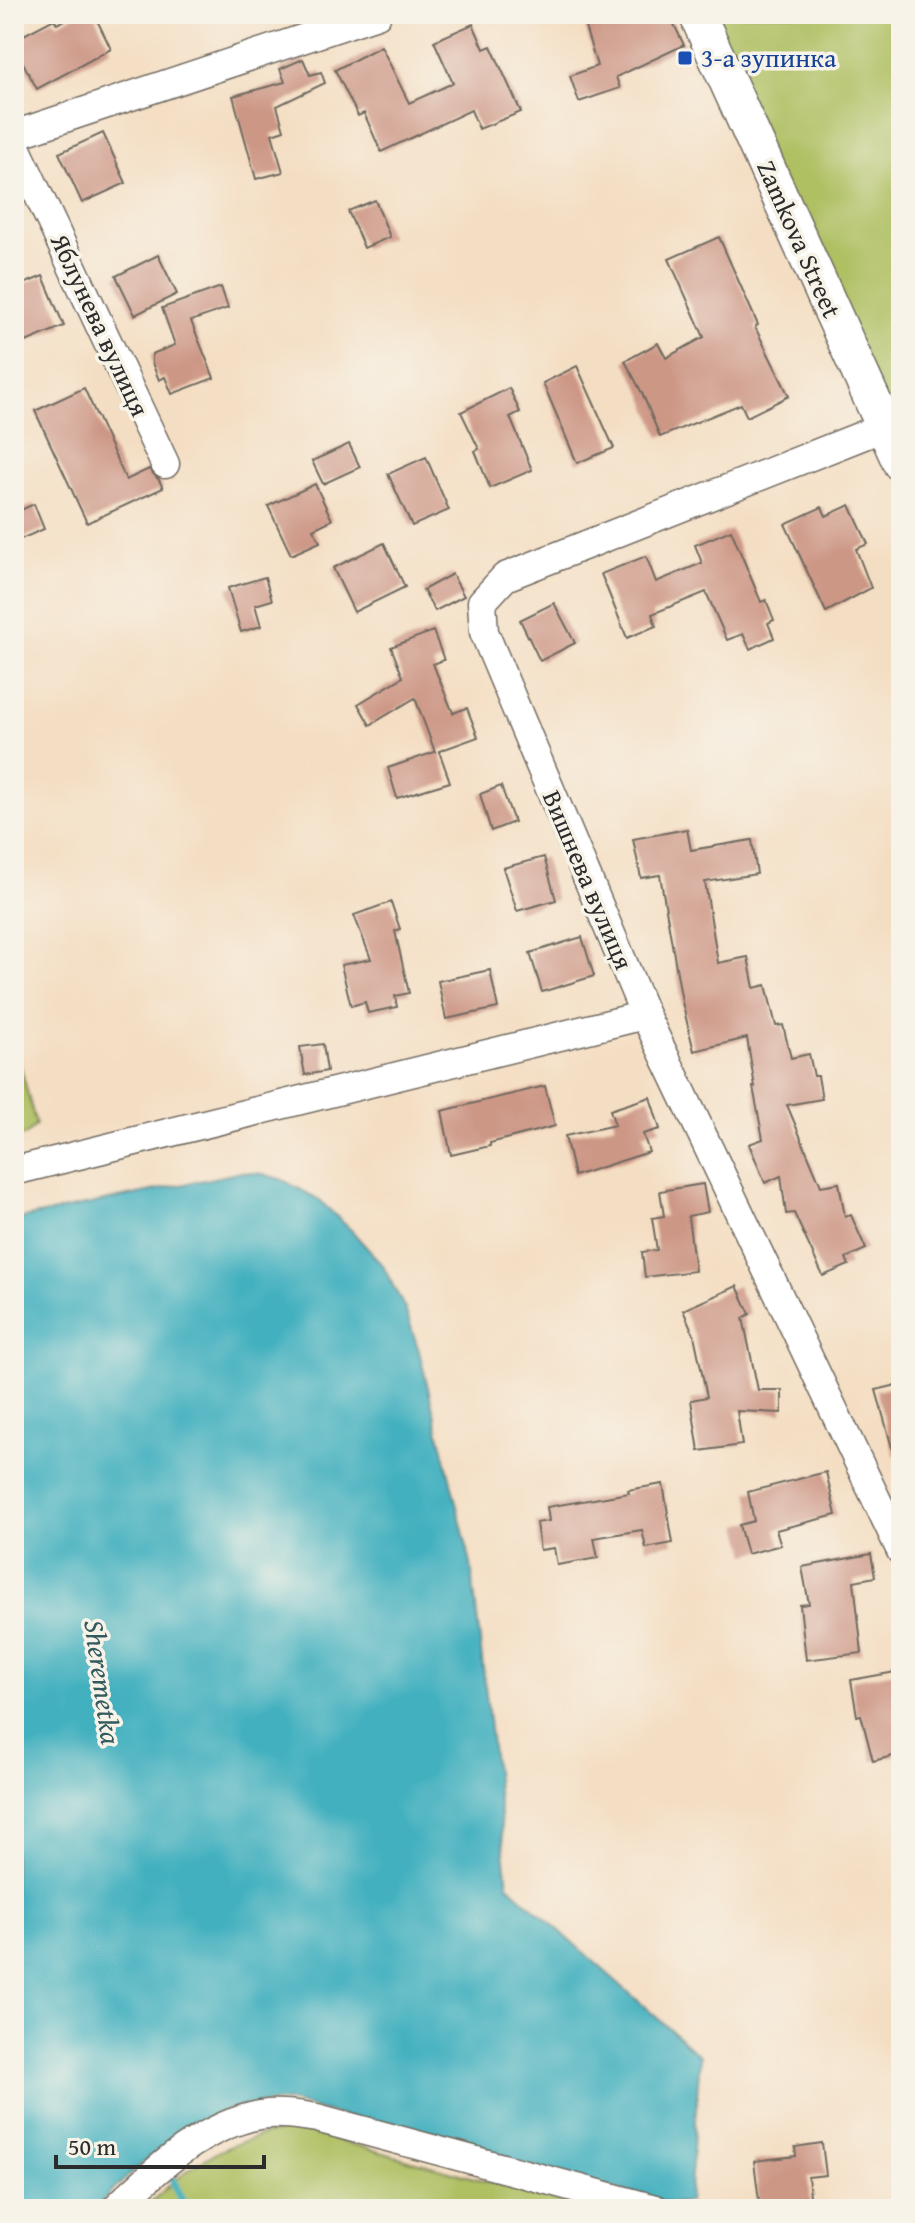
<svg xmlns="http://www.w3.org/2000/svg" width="915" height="2223" font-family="'Gentium Book Plus',serif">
  <rect width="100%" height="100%" fill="#f7f3e8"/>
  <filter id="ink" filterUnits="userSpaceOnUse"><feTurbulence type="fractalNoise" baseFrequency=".0125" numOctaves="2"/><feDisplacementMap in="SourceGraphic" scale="16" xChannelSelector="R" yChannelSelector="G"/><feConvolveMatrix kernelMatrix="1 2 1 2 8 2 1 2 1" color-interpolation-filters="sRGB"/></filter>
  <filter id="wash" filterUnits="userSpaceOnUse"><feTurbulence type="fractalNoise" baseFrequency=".006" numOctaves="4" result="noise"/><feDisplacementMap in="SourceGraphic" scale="32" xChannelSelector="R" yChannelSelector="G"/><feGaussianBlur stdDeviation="1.8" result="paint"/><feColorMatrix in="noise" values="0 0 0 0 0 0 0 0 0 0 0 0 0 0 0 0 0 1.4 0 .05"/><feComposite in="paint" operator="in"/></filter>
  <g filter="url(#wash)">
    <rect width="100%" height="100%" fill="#f4dec3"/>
    <g fill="#afc063" stroke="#6d7647" stroke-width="2">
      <polygon points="697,14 901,14 901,463"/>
      <polygon points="14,1041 36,1125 26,1135 14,1138"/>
      <path d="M293 2128 587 2209H144C192 2161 226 2141 293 2128Z"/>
    </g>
    <path fill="#42b0bf" stroke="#366e75" stroke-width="2" d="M242 1172 263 1174 283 1180 318 1199 352 1231 383 1266 405 1309 419 1351 471 1564 508 1885 700 2056 689 2202 668 2203 286 2101C271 2103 256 2104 242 2106 181 2119 137 2168 94 2209H14V1223L19 1219Z"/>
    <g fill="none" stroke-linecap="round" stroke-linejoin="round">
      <polyline stroke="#42b0bf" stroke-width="8" points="173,2180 185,2209"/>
    </g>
    <g id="blocks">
      <g fill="#cd9786">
        <polygon points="77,14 94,14 111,49 37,89 14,46 14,40 54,19 57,24"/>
        <polygon points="581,14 669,14 684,45 616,77 620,88 579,102 570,76 597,66"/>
        <polygon points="473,24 484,49 491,46 521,112 479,129 471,110 381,152 364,113 358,116 335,70 381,46 409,103 453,83 434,41"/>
        <polygon points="303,59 310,75 321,72 325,83 277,106 284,130 272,134 283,172 256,179 233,96 285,82 280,69"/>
        <polygon points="103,133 126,183 82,203 59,153"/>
        <polygon points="375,200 390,237 364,248 348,211"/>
        <polygon points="719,237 758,325 755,327 789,396 747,417 741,404 660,437 643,395 625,361 658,343 666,358 704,337 669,259"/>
        <polygon points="158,255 177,294 135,315 116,276"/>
        <polygon points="43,276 64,326 14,347 14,288"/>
        <polygon points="221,287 228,308 191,321 214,378 172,394 165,377 159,380 152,363 152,354 175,345 162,308"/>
        <polygon points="577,366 614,448 577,463 543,383"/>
        <polygon points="84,388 126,480 149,469 159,480 163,488 87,523 35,411"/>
        <polygon points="509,388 520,412 510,417 532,470 490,488 475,451 479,449 461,412"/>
        <polygon points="349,444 360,467 323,484 312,461"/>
        <polygon points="426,457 449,510 412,526 388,474"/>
        <polygon points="315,484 332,520 313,529 320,542 291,555 268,506"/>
        <polygon points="34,504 44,529 14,542 14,513"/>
        <polygon points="850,505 868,544 856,549 871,588 826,612 785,524 822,507 826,516"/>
        <polygon points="731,530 761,602 766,600 774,620 768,623 774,638 750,649 743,634 727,640 706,592 652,614 656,626 627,638 601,574 646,556 656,582 702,563 695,545"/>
        <polygon points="384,543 405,587 354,612 333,568"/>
        <polygon points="452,574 464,596 435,611 423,590"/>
        <polygon points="265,577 272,600 255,605 261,626 241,632 228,588"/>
        <polygon points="554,603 575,643 540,661 520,620"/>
        <polygon points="433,631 444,660 433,664 453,713 467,708 478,737 439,751 450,782 397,798 388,768 435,752 415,698 370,725 358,704 403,677 391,647"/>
        <polygon points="501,786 514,822 491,831 480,794"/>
        <polygon points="687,829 691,850 752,840 757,874 705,882 718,963 748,957 754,988 766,985 776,1026 783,1025 791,1058 809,1054 814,1076 818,1076 822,1099 787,1105 821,1186 839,1183 845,1217 851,1215 866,1249 846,1258 849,1265 823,1276 794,1213 786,1214 781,1176 765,1183 749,1144 763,1139 753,1087 755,1087 747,1038 694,1051 682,1002 660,875 641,878 633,839"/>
        <polygon points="544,857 556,900 517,911 503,868"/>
        <polygon points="391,902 400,929 395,931 409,993 395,996 397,1007 368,1013 365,1002 351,1006 341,965 371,959 354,915"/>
        <polygon points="582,937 594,976 542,992 530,953"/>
        <polygon points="490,970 498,1008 446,1019 438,981"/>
        <polygon points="323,1044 327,1071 305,1075 300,1047"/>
        <polygon points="545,1086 555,1126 490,1143 490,1146 451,1155 442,1111"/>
        <polygon points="650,1097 660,1129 643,1134 649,1152 574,1176 565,1136 615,1125 610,1110"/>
        <polygon points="703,1184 708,1212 688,1216 695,1271 645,1277 642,1252 657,1250 652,1218 664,1216 660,1191"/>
        <polygon points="737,1286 750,1314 743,1318 758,1390 782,1390 782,1413 737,1411 742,1445 699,1451 691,1400 707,1397 694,1335 683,1310"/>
        <polygon points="901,1384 901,1454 894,1455 876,1390"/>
        <polygon points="826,1472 836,1515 776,1530 781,1545 747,1554 739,1525 754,1521 748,1492"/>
        <polygon points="663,1484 673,1543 646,1548 642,1530 594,1538 598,1558 557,1565 554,1548 540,1550 536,1523 549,1521 547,1507 629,1493 628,1490"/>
        <polygon points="871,1554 875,1577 854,1581 862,1653 806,1660 800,1605 809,1604 802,1567"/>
        <polygon points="901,1671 901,1754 873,1761 861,1715 857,1716 851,1680"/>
        <polygon points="822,2143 826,2175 808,2177 811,2205 760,2209 754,2161 796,2156 795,2147"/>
      </g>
    </g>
  </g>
  <g filter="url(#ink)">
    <use href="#blocks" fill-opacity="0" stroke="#716a60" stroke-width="2"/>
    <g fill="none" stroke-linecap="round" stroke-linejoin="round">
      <defs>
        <g id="minor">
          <polyline points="14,135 377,14"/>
          <polyline points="14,143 165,464"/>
          <polyline points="884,427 505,577 482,602 484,632 645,1015 901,1551"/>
          <polyline points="14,1171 645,1015"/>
          <path d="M115 2209C155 2170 203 2125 260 2115 279 2112 298 2115 317 2118L655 2209"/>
        </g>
        <polyline id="tertiary" points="697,14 901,463"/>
      </defs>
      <use href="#minor" stroke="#716a60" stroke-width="31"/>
      <use href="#tertiary" stroke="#716a60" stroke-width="39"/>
      <use href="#minor" stroke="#fff" stroke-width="28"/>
      <use href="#tertiary" stroke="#fff" stroke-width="36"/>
    </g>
  </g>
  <rect fill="#1a4fb4" stroke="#f7f3e8" stroke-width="3" x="677" y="50" width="16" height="16" rx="4"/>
  <g text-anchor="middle" stroke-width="7" stroke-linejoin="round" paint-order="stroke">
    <g font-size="26" fill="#164399" stroke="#f7f3e8" text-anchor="start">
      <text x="701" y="67">3-а зупинка</text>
    </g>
    <g font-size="26" fill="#2b2b2b" stroke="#f7f3e8">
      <text transform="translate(799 239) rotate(66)" y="9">Zamkova Street</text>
      <text transform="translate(100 325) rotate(65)" y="9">Яблунева вулиця</text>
      <text transform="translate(588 880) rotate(67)" y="9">Вишнева вулиця</text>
    </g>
    <g font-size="28" font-style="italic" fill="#335a5f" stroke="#f7f3e8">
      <text transform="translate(103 1682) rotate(82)" y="10">Sheremetka</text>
    </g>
  </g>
  <rect width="915" height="2223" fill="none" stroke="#f7f3e8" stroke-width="48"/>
  <path d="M56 2155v12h208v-12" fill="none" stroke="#2b2b2b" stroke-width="4"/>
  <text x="68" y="2155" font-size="24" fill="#2b2b2b" stroke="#f7f3e8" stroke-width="6" paint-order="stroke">50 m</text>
</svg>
